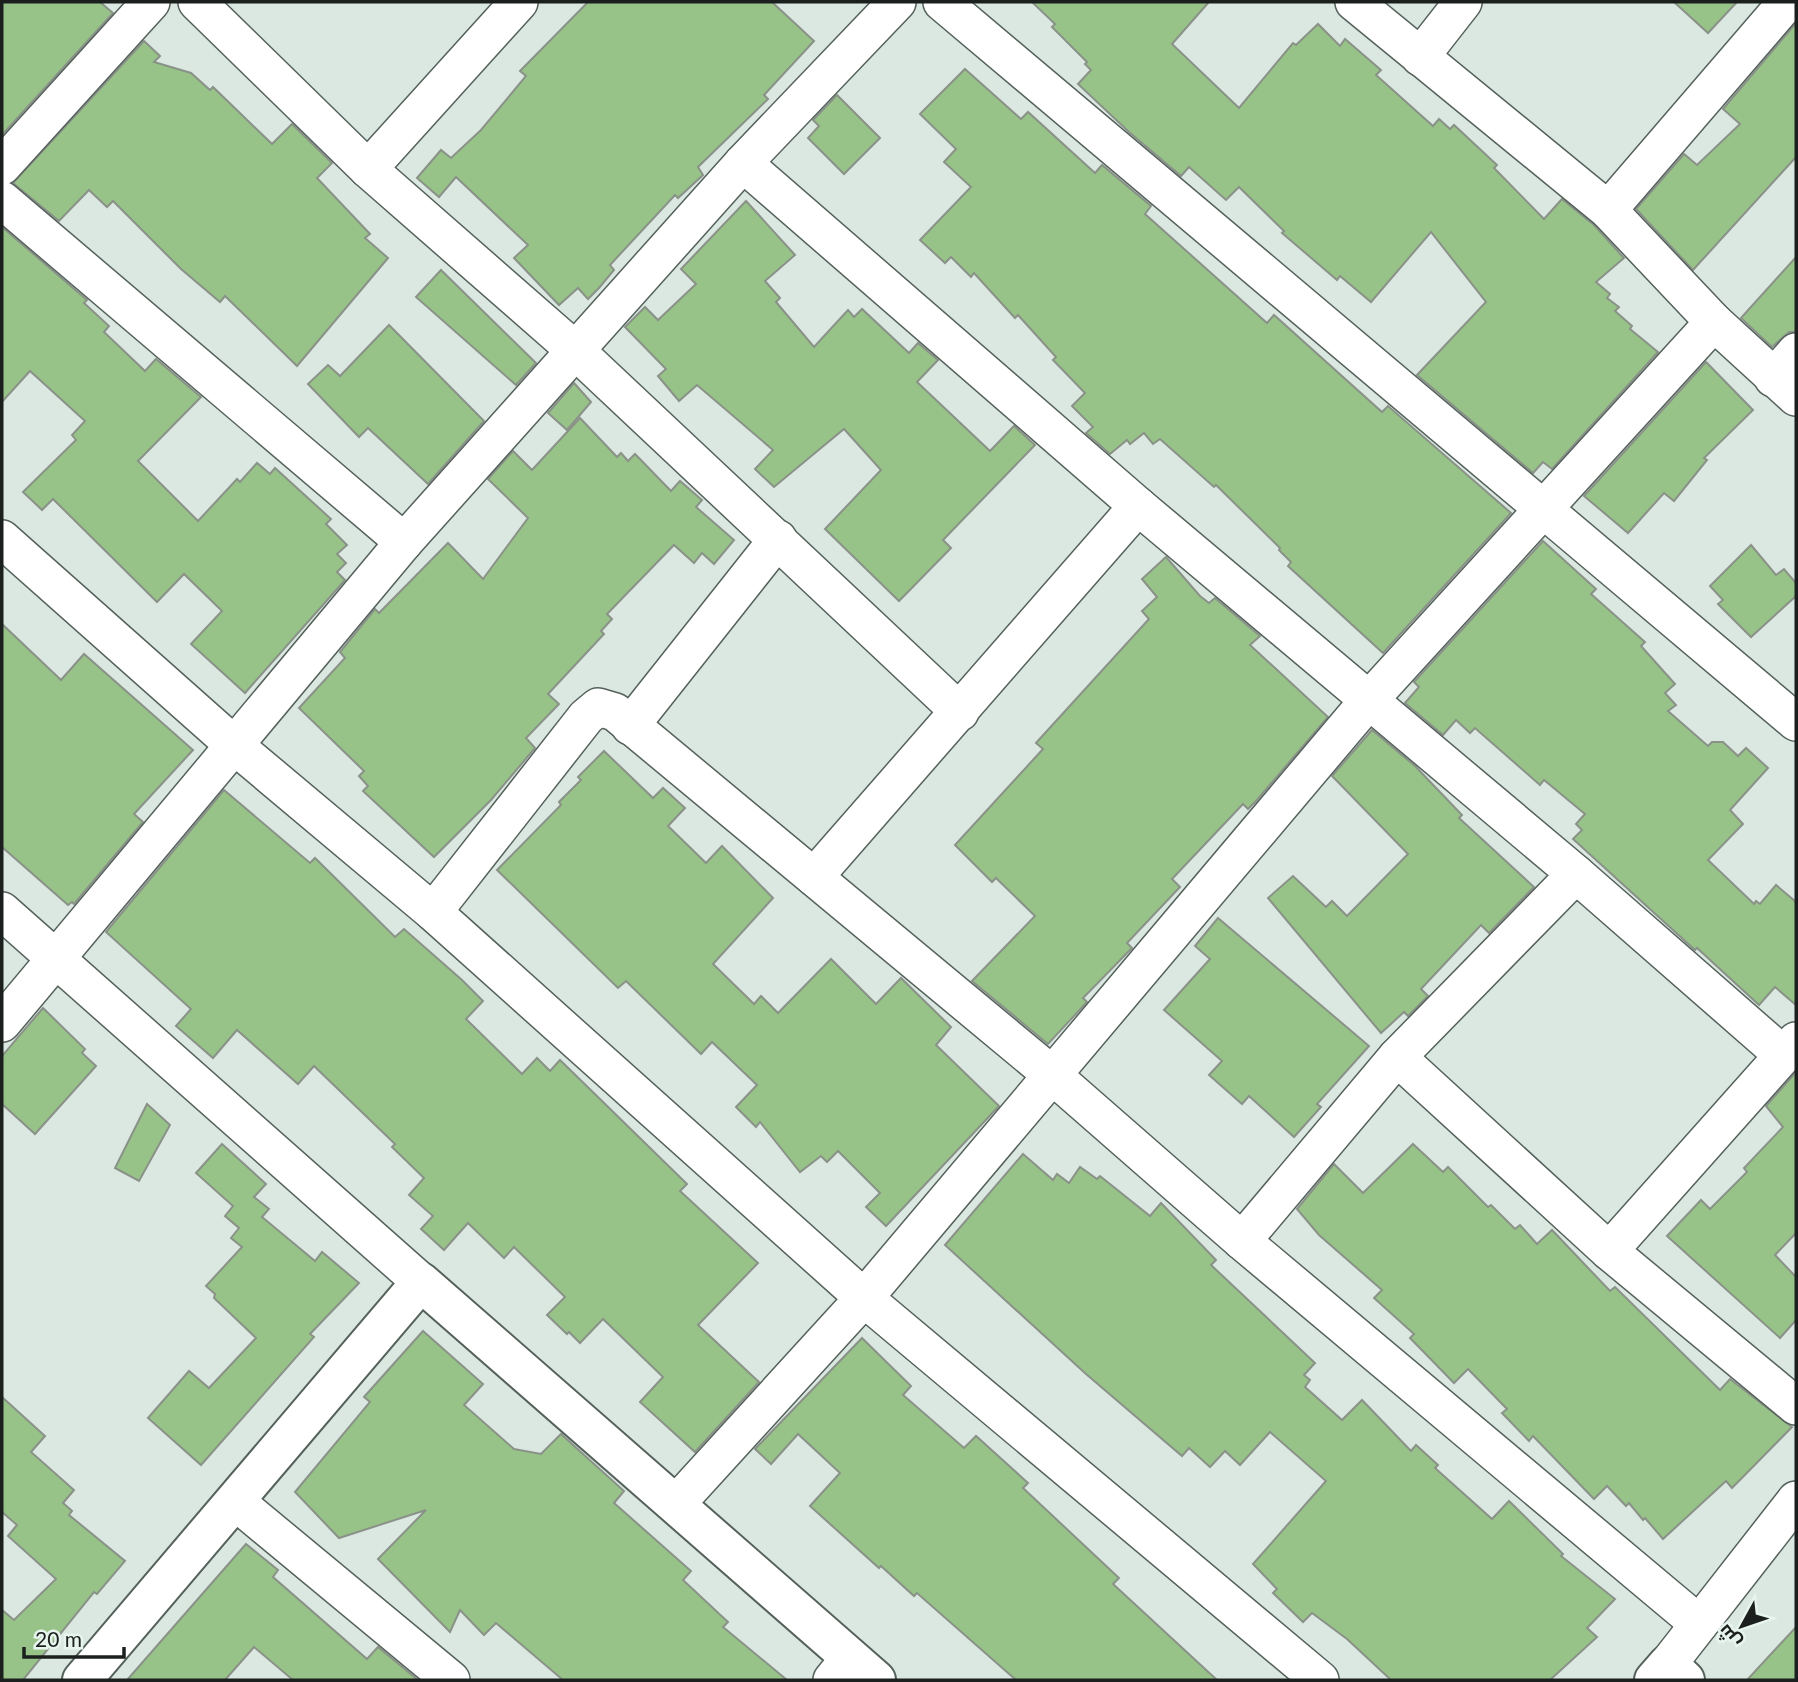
<svg xmlns="http://www.w3.org/2000/svg" width="1798" height="1682" font-family="Lato,Cairo,sans-serif">
  <rect width="100%" height="100%" fill="#dae8e1"/>
  <g fill="#97c388" stroke="#8a9288" stroke-width="2">
    <polygon points="2,2 100,2 113,13 2,135"/>
    <polygon points="588,2 772,2 814,41 764,95 768,99 698,167 703,175 678,198 675,195 610,265 614,270 599,288 588,299 578,288 559,305 514,258 528,245 456,177 439,197 417,178 441,150 451,158 481,130 526,76 520,71"/>
    <polygon points="1032,2 1209,2 1172,44 1239,108 1293,43 1296,45 1318,24 1340,46 1345,39 1381,70 1376,75 1433,126 1439,119 1450,129 1454,125 1497,165 1494,168 1544,219 1562,199 1594,225 1624,258 1596,282 1610,294 1607,298 1619,307 1615,311 1632,326 1630,329 1658,352 1552,469 1543,462 1533,473 1417,375 1486,302 1431,232 1371,302 1340,276 1337,280 1282,233 1284,231 1239,187 1226,200 1189,167 1181,176 1129,132 1078,84 1091,70 1085,64 1087,62 1052,27 1055,24"/>
    <polygon points="1674,2 1737,2 1708,33"/>
    <polygon points="1796,23 1796,157 1693,270 1636,209 1684,154 1697,165 1740,124 1723,109"/>
    <polygon points="144,41 160,56 154,62 191,73 210,90 213,87 272,144 292,124 332,163 317,178 370,234 365,238 388,258 297,366 225,296 220,302 181,269 113,201 107,207 89,190 59,221 13,183"/>
    <polygon points="965,69 1021,119 1028,112 1095,173 1102,165 1151,206 1145,214 1267,323 1274,315 1382,412 1388,406 1511,513 1383,653 1288,566 1291,562 1279,550 1280,548 1216,485 1214,487 1160,439 1153,444 1144,433 1130,444 1127,440 1110,454 1086,433 1093,427 1072,406 1085,393 1053,360 1056,357 1018,315 1015,318 974,273 971,277 951,257 945,263 920,240 971,187 944,162 956,149 920,114"/>
    <polygon points="837,95 880,138 844,174 808,138 819,126 813,120"/>
    <polygon points="746,201 795,255 765,281 780,298 776,302 814,347 848,310 854,317 862,309 909,353 918,343 938,360 917,382 990,451 1014,426 1035,445 943,540 951,548 899,601 825,529 881,470 844,429 774,487 755,469 773,450 697,385 679,401 658,376 666,369 625,327 645,307 658,320 696,284 681,269"/>
    <polygon points="2,227 87,300 84,303 109,326 104,332 145,371 156,359 201,397 138,461 198,521 237,479 240,482 257,463 270,474 275,468 331,519 326,524 347,545 337,554 346,563 337,572 345,580 245,693 191,644 222,611 184,574 157,602 53,499 42,510 23,492 76,440 72,435 85,421 30,371 2,402"/>
    <polygon points="1796,257 1796,332 1789,332 1772,347 1741,318"/>
    <polygon points="441,270 536,363 516,385 416,297"/>
    <polygon points="389,325 484,421 428,484 368,428 359,437 308,384 328,365 340,376"/>
    <polygon points="1706,362 1753,410 1704,458 1707,460 1674,501 1664,493 1628,533 1584,496"/>
    <polygon points="574,383 591,402 567,430 548,413"/>
    <polygon points="580,418 617,457 621,453 628,461 635,454 671,491 680,481 702,500 696,507 734,540 714,564 702,553 694,563 674,545 607,614 612,619 601,631 604,634 548,694 559,704 526,738 535,748 491,800 434,857 363,791 368,786 359,776 364,771 299,708 345,658 340,652 375,609 379,613 448,543 483,579 528,518 488,479 513,451 532,470"/>
    <polygon points="1543,541 1596,589 1591,594 1645,642 1641,646 1675,684 1665,693 1676,705 1668,711 1708,746 1712,742 1723,742 1738,756 1746,748 1768,768 1730,810 1743,824 1708,860 1754,904 1756,901 1760,904 1776,885 1796,902 1796,1005 1775,987 1759,1005 1697,948 1695,950 1573,839 1582,830 1576,824 1585,814 1544,780 1540,785 1475,728 1470,733 1456,720 1443,735 1405,703 1419,687 1414,682"/>
    <polygon points="1751,545 1776,575 1784,569 1796,583 1796,596 1751,637 1718,604 1723,600 1710,586"/>
    <polygon points="1166,557 1200,596 1209,603 1215,598 1260,636 1250,645 1328,717 1256,801 1248,809 1243,804 1172,879 1180,887 1127,943 1132,948 1083,998 1087,1002 1048,1044 972,981 1035,916 996,878 992,882 955,845 1043,749 1036,743 1149,619 1142,611 1157,597 1142,579"/>
    <polygon points="2,624 61,680 84,654 193,750 134,814 143,822 74,904 72,902 68,905 2,847"/>
    <polygon points="1372,730 1415,766 1462,815 1459,818 1534,887 1489,933 1481,925 1421,989 1428,996 1408,1016 1404,1012 1381,1033 1268,898 1293,876 1326,907 1332,901 1347,916 1408,854 1332,776"/>
    <polygon points="604,751 653,798 663,788 685,808 668,826 706,863 722,846 773,898 713,964 754,1004 761,996 778,1013 831,959 876,1004 901,978 951,1027 936,1045 999,1106 886,1226 866,1207 880,1193 838,1151 827,1162 821,1156 800,1172 760,1122 756,1127 736,1107 757,1085 712,1042 701,1054 626,981 618,988 497,870 561,805 559,802 581,780 578,777"/>
    <polygon points="224,790 310,863 315,858 395,937 404,929 462,980 483,1001 466,1019 522,1074 537,1058 550,1071 560,1060 687,1184 680,1191 758,1263 698,1325 759,1382 695,1452 640,1402 663,1377 603,1319 580,1343 569,1332 567,1334 547,1315 565,1297 514,1247 504,1258 468,1223 444,1250 421,1229 433,1216 409,1195 424,1178 392,1147 395,1144 314,1066 298,1084 237,1030 213,1058 176,1026 191,1009 106,932"/>
    <polygon points="1218,918 1369,1046 1317,1104 1321,1107 1294,1137 1249,1096 1242,1104 1209,1075 1222,1061 1164,1010 1210,959 1195,946"/>
    <polygon points="43,1008 85,1049 82,1053 96,1066 35,1134 2,1104 2,1056"/>
    <polygon points="1796,1072 1796,1233 1775,1255 1796,1277 1796,1320 1780,1338 1667,1236 1701,1200 1710,1209 1747,1172 1744,1168 1783,1127 1766,1106"/>
    <polygon points="147,1104 170,1125 139,1181 115,1168"/>
    <polygon points="222,1144 266,1184 254,1197 269,1209 262,1217 315,1261 322,1252 359,1283 310,1334 314,1337 201,1465 148,1418 189,1371 209,1388 256,1338 214,1298 215,1294 206,1286 242,1247 231,1238 239,1228 225,1216 233,1206 196,1173"/>
    <polygon points="1413,1144 1443,1172 1448,1167 1488,1207 1491,1205 1515,1229 1520,1225 1537,1244 1552,1230 1610,1291 1615,1287 1720,1390 1730,1379 1792,1427 1732,1488 1726,1481 1663,1539 1645,1518 1643,1520 1629,1503 1626,1506 1607,1486 1594,1499 1533,1436 1529,1441 1502,1413 1507,1409 1468,1369 1454,1383 1410,1338 1414,1334 1374,1298 1382,1290 1319,1235 1297,1209 1334,1164 1363,1193"/>
    <polygon points="1023,1154 1053,1180 1057,1174 1069,1183 1080,1167 1097,1179 1100,1176 1150,1216 1161,1203 1216,1260 1211,1265 1315,1363 1304,1375 1310,1380 1305,1387 1342,1420 1362,1400 1411,1451 1416,1445 1438,1465 1435,1468 1492,1519 1509,1501 1563,1554 1561,1556 1615,1599 1587,1628 1597,1637 1550,1680 1391,1680 1347,1639 1312,1613 1303,1622 1273,1593 1277,1589 1253,1564 1326,1481 1270,1432 1240,1465 1225,1451 1210,1467 1189,1448 1182,1456 1086,1374 945,1245"/>
    <polygon points="423,1331 483,1384 464,1405 514,1449 541,1454 561,1434 572,1444 624,1491 614,1503 691,1571 683,1580 728,1622 723,1627 787,1680 563,1680 496,1623 484,1635 460,1610 450,1632 378,1559 426,1510 339,1538 295,1492 370,1402 364,1397"/>
    <polygon points="862,1338 911,1386 903,1395 964,1448 976,1436 1028,1483 1023,1488 1119,1578 1113,1584 1217,1680 1016,1680 917,1593 914,1596 881,1566 879,1568 810,1506 840,1473 798,1434 771,1464 755,1449"/>
    <polygon points="2,1397 45,1436 31,1452 74,1490 63,1503 72,1511 69,1515 125,1561 97,1594 94,1592 23,1680 2,1680 2,1610 14,1620 56,1579 8,1536 17,1525 2,1512"/>
    <polygon points="246,1544 278,1570 273,1577 367,1659 378,1647 418,1680 293,1680 254,1647 225,1680 127,1680"/>
    <polygon points="1796,1627 1796,1680 1747,1680"/>
  </g>
  <g fill="none" stroke-linecap="round" stroke-linejoin="round">
    <defs>
      <g id="street">
        <polyline points="197,2 368,169 576,351 960,712"/>
        <polyline points="942,2 1796,722"/>
        <polyline points="1354,2 1608,210 1714,322 1796,397"/>
        <polyline points="1420,57 1463,2"/>
        <polyline points="743,163 1138,506 1576,874 1783,1055"/>
        <polyline points="2,166 151,2"/>
        <polyline points="368,169 519,2"/>
        <polyline points="2,200 404,542"/>
        <polyline points="1608,210 1787,2"/>
        <polyline points="1773,378 1796,352"/>
        <polyline points="2,539 234,745 433,912 864,1298 1320,1680"/>
        <polyline points="630,726 778,539"/>
        <polyline points="814,877 1138,506"/>
        <polyline points="2,911 421,1282"/>
        <polyline points="433,912 586,717 598,707 615,712 1051,1074 1242,1241 1699,1624"/>
        <polyline points="2,1023 404,542 743,163 897,2"/>
        <polyline points="1397,1057 1609,1251 1796,1406"/>
        <polyline points="1242,1241 1397,1057 1576,874"/>
        <polyline points="1609,1251 1796,1041"/>
        <polyline points="235,1501 451,1680"/>
        <polyline points="676,1504 864,1298 1369,700 1714,322"/>
        <polyline points="1668,1664 1796,1500"/>
        <polyline points="832,1680 850,1658"/>
      </g>
      <g id="secondary">
        <polyline points="82,1680 421,1282 876,1680"/>
        <polyline points="1654,1680 1668,1664 1685,1680"/>
      </g>
    </defs>
    <use href="#street" stroke="#55615b" stroke-width="40"/>
    <use href="#secondary" stroke="#55615b" stroke-width="42"/>
    <use href="#street" stroke="#fff" stroke-width="37"/>
    <use href="#secondary" stroke="#fff" stroke-width="38"/>
  </g>
  <rect width="1798" height="1682" fill="none" stroke="#1b201e" stroke-width="7"/>
  <g transform="translate(1742 1626) rotate(230)" stroke="#e7f5ee" stroke-width="5" paint-order="stroke">
  <path d="M0-5L12 26L0 18L-12 26Z" fill="#1b201e"/>
  <text y="-10" font-size="19" font-weight="bold" text-anchor="middle" fill="#1b201e">ش</text>
  </g>
  <path d="M24 1647v10h100v-10" fill="none" stroke="#1b201e" stroke-width="3.5"/>
  <text x="35" y="1647" font-size="21" fill="#1b201e" stroke="#e7f5ee" stroke-width="5" paint-order="stroke">20 m</text>
</svg>
